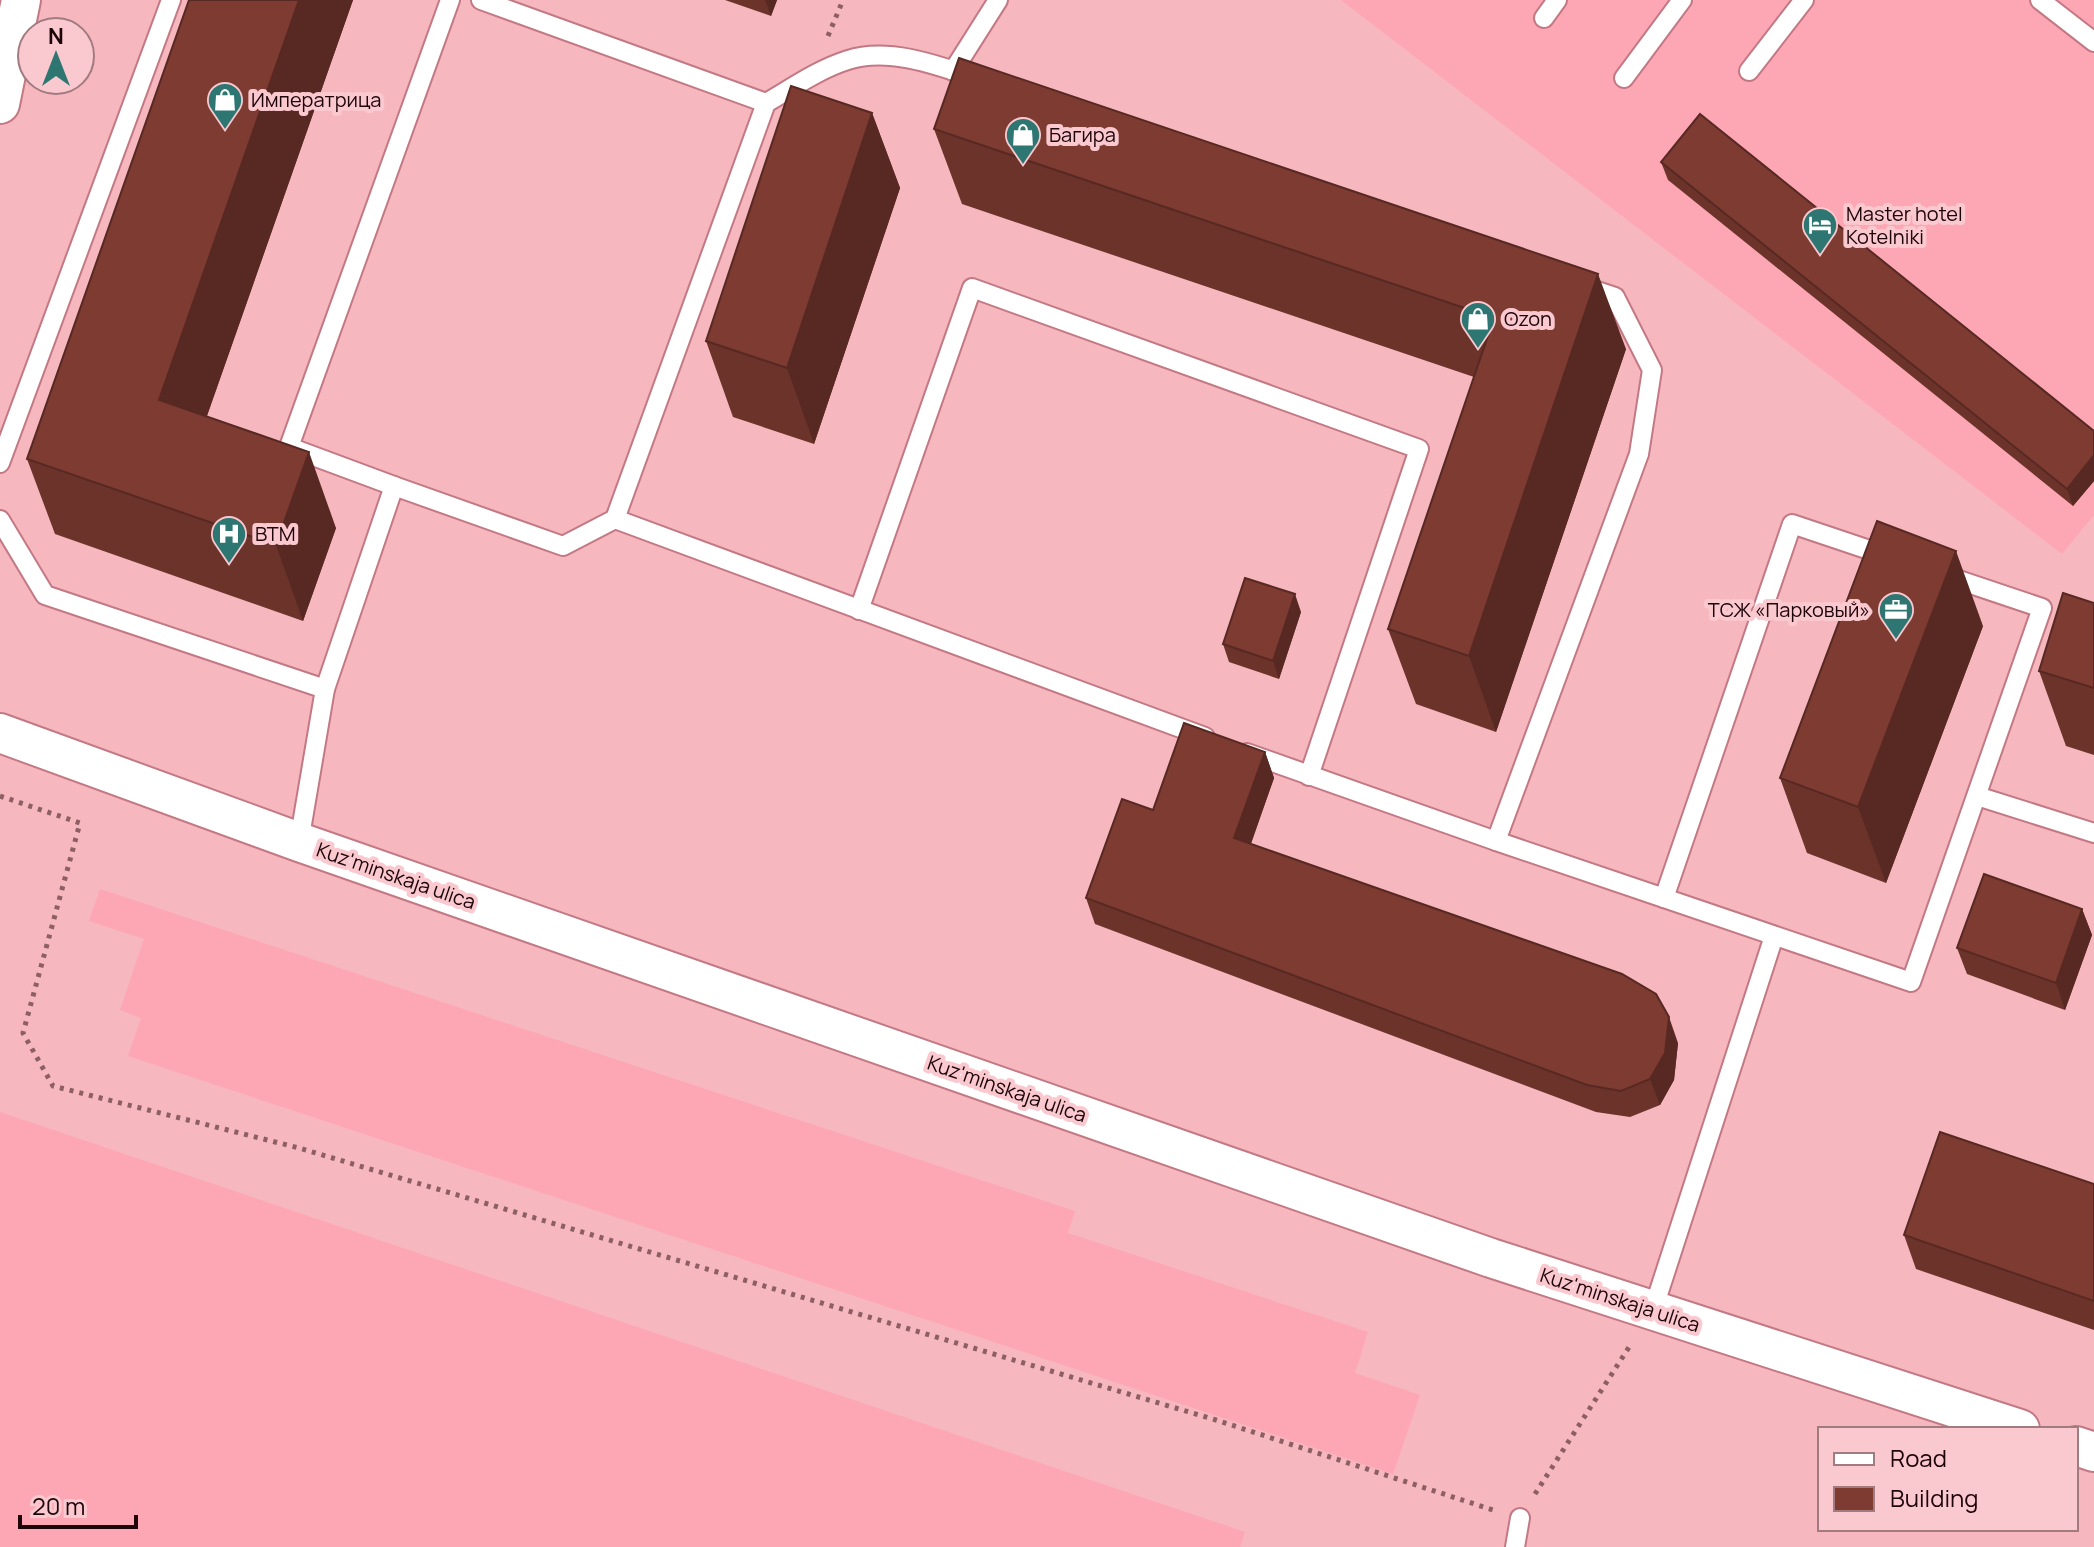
<svg xmlns="http://www.w3.org/2000/svg" width="2094" height="1547" font-family="Manrope,sans-serif">
  <rect width="100%" height="100%" fill="#f7b7bf"/>
  <g fill="#fea7b4">
    <polygon points="1341,0 2094,0 2094,515 2062,554"/>
    <polygon points="100,889 1075,1211 1068,1233 1368,1332 1355,1373 1420,1395 1393,1474 128,1056 141,1018 120,1010 144,939 89,921"/>
    <polygon points="0,1112 1245,1532 1240,1547 0,1547"/>
  </g>
  <g fill="none" stroke-linecap="round" stroke-linejoin="round">
    <defs>
      <g id="service">
        <polyline points="481,0 766,103"/>
        <polyline points="2040,0 2094,42"/>
        <polyline points="1544,18 1557,0"/>
        <polyline points="953,71 998,0"/>
        <polyline points="1749,71 1804,0"/>
        <polyline points="1624,78 1682,0"/>
        <polyline points="0,463 171,0"/>
        <polyline points="394,486 289,447 450,0"/>
        <polyline points="615,519 1205,737"/>
        <polyline points="0,520 45,595 325,689"/>
        <polygon points="1792,524 2042,608 1911,982 1664,898"/>
        <polyline points="859,610 972,288 1419,449 1309,776"/>
        <polyline points="1247,753 1496,841 1639,454 1652,370 1615,297 1585,287"/>
        <polyline points="1977,796 2094,833"/>
        <polyline points="1496,841 1664,898"/>
        <path d="M299 842 325 689 394 486 563 546 615 519 766 103C792 88 819 69 848 60 888 47 937 65 975 78"/>
        <polyline points="1653,1310 1774,936"/>
        <polyline points="1515,1547 1520,1518"/>
      </g>
      <g id="minor">
        <polyline points="0,104 21,0"/>
        <polyline points="0,733 299,842 1491,1258 2020,1429"/>
        <polyline points="2076,1446 2094,1452"/>
      </g>
    </defs>
    <use href="#service" stroke="#c37984" stroke-width="22"/>
    <use href="#minor" stroke="#c37984" stroke-width="42"/>
    <g stroke="#8c5f65" stroke-width="5" stroke-dasharray="4 6" stroke-linecap="butt">
      <polyline points="828,36 843,0"/>
      <polyline points="0,796 80,823 23,1033 53,1086 299,1148 1216,1420 1496,1511"/>
      <polyline points="1535,1494 1631,1344"/>
    </g>
    <use href="#service" stroke="#fff" stroke-width="18"/>
    <use href="#minor" stroke="#fff" stroke-width="38"/>
  </g>
  <g fill="#6c332b">
    <polygon points="189,0 353,0 207,416 336,528 303,621 55,534 27,459"/>
    <polygon points="725,0 777,0 771,16"/>
    <polygon points="872,113 900,188 814,444 733,417 706,341"/>
    <polygon points="934,129 1626,349 1496,732 1416,704 1388,629 1474,377 962,204"/>
    <polygon points="1661,162 2094,431 2094,481 2073,506 1668,180"/>
    <polygon points="2094,603 2094,755 2066,746 2039,671"/>
    <polygon points="1301,612 1279,679 1229,662 1223,644"/>
    <polygon points="1983,626 1886,883 1807,853 1780,778"/>
    <polygon points="1265,752 1274,778 1251,844 1678,1043 1674,1080 1660,1105 1630,1117 1596,1112 1095,924 1086,898 1153,810"/>
    <polygon points="2082,909 2092,935 2065,1010 1967,974 1957,948"/>
    <polygon points="2094,1184 2094,1330 1916,1269 1904,1235"/>
  </g>
  <g fill="#582923">
    <polygon points="299,0 353,0 186,475 159,400"/>
    <polygon points="765,0 777,0 771,16"/>
    <polygon points="872,113 900,188 814,444 787,368"/>
    <polygon points="1598,274 1626,349 1496,732 1469,656"/>
    <polygon points="309,452 336,528 303,621 276,545"/>
    <polygon points="2094,455 2094,481 2073,506 2067,489"/>
    <polygon points="1956,551 1983,626 1886,883 1858,807"/>
    <polygon points="1295,594 1301,612 1279,679 1273,661"/>
    <polygon points="1265,752 1274,778 1243,865 1234,838"/>
    <polygon points="2082,909 2092,935 2065,1010 2056,983"/>
    <polygon points="1669,1017 1678,1043 1674,1080 1660,1105 1650,1079"/>
  </g>
  <g fill="#7d3b32" stroke="#582923" stroke-width="2">
    <polygon points="189,0 299,0 159,400 309,452 276,545 27,459"/>
    <polygon points="959,58 1598,274 1469,656 1388,629 1494,318 934,129"/>
    <polygon points="791,86 872,113 787,368 706,341"/>
    <polygon points="1700,114 2094,431 2094,455 2067,489 1661,162"/>
    <polygon points="1877,521 1956,551 1858,807 1780,778"/>
    <polygon points="1245,578 1295,594 1273,661 1223,644"/>
    <polygon points="2063,593 2094,603 2094,688 2039,671"/>
    <polygon points="1184,723 1265,752 1234,838 1622,974 1656,994 1669,1017 1665,1053 1650,1079 1621,1091 1587,1085 1086,898 1122,799 1153,810"/>
    <polygon points="1984,874 2082,909 2056,983 1957,948"/>
    <polygon points="1940,1132 2094,1184 2094,1301 1904,1235"/>
  </g>
  <defs>
    <symbol id="shop-pin" viewBox="-11 -11 22 30"><path d="M0 17L-7.5 6A9.5 9.5 0 1 1 7.5 6Z" fill="#2d7672" stroke="#fac9cf"/><path d="M-5-2.5h2.3a2.7 3.5 0 0 1 5.4 0H5L5.5 6h-11ZM-1.5-2.5h3a1.5 2.3 0 0 0-3 0Z" fill="#fff"/></symbol>
    <symbol id="hotel-pin" viewBox="-11 -11 22 30"><path d="M0 17L-7.5 6A9.5 9.5 0 1 1 7.5 6Z" fill="#2d7672" stroke="#fac9cf"/><path d="M-6-4.5h1.5V1H6V5H4.5V3h-9V5H-6ZM-4 0a1.8 1.8 0 1 1 3.6 0ZM.5 0V-2.5h3Q6-2.5 6 0Z" fill="#fff"/></symbol>
    <symbol id="hospital-pin" viewBox="-11 -11 22 30"><path d="M0 17L-7.5 6A9.5 9.5 0 1 1 7.5 6Z" fill="#2d7672" stroke="#fac9cf"/><path d="M-5-5h3v3.5h4V-5h3V5h-3V1.5h-4V5h-3Z" fill="#fff"/></symbol>
    <symbol id="office-pin" viewBox="-11 -11 22 30"><path d="M0 17L-7.5 6A9.5 9.5 0 1 1 7.5 6Z" fill="#2d7672" stroke="#fac9cf"/><path d="M-6-3h4V-5.5h4V-3h4V5H-6ZM-1-4.5V-3h2v-1.5ZM-6 0V1H6V0Z" fill="#fff"/></symbol>
  </defs>
  <g fill-rule="evenodd">
    <use href="#shop-pin" x="205" y="80" width="40" height="54"/>
    <use href="#shop-pin" x="1003" y="115" width="40" height="54"/>
    <use href="#hotel-pin" x="1800" y="205" width="40" height="54"/>
    <use href="#shop-pin" x="1458" y="299" width="40" height="54"/>
    <use href="#hospital-pin" x="209" y="514" width="40" height="54"/>
    <use href="#office-pin" x="1876" y="590" width="40" height="54"/>
  </g>
  <g text-anchor="middle" stroke-width="8" stroke-linejoin="round" paint-order="stroke">
    <g font-size="20" fill="#1e050a" stroke="#fac9cf" text-anchor="start">
      <text x="251" y="107">Императрица</text>
      <text x="1049" y="142">Багира</text>
      <text x="1846" y="221">Master hotel<tspan x="1846" dy="23">Kotelniki</tspan></text>
      <text x="1504" y="326">Ozon</text>
      <text x="255" y="541">ВТМ</text>
      <text x="1870" y="617" text-anchor="end">ТСЖ «Парковый»</text>
    </g>
    <g font-size="20" fill="#1e050a" stroke="#fac9cf">
      <text transform="translate(396 876) rotate(19)" y="7">Kuz'minskaja ulica</text>
      <text transform="translate(1007 1089) rotate(19)" y="7">Kuz'minskaja ulica</text>
      <text transform="translate(1620 1300) rotate(18)" y="7">Kuz'minskaja ulica</text>
    </g>
  </g>
  <rect x="1818" y="1427" width="260" height="104" fill="#fac9cf" stroke="#a27b80" stroke-width="2"/>
  <rect x="1834" y="1453" width="40" height="12" fill="#ffffff" stroke="#a27b80" stroke-width="2"/>
  <text x="1890" y="1467" font-size="24" fill="#1e050a">Road</text>
  <rect x="1834" y="1487" width="40" height="24" fill="#7d3b32" stroke="#a27b80" stroke-width="2"/>
  <text x="1890" y="1507" font-size="24" fill="#1e050a">Building</text>
  <g transform="translate(56 56)"><circle r="38" fill="#fac9cf" stroke="#a27b80" stroke-width="2"/>
  <path d="M0-6L14 30L0 20L-14 30Z" fill="#2d7672"/>
  <text y="-12" font-size="22" font-weight="bold" text-anchor="middle" fill="#1e050a">N</text>
  </g>
  <path d="M20 1515v12h116v-12" fill="none" stroke="#1e050a" stroke-width="4"/>
  <text x="32" y="1515" font-size="24" fill="#1e050a" stroke="#fac9cf" stroke-width="6" paint-order="stroke">20 m</text>
</svg>
